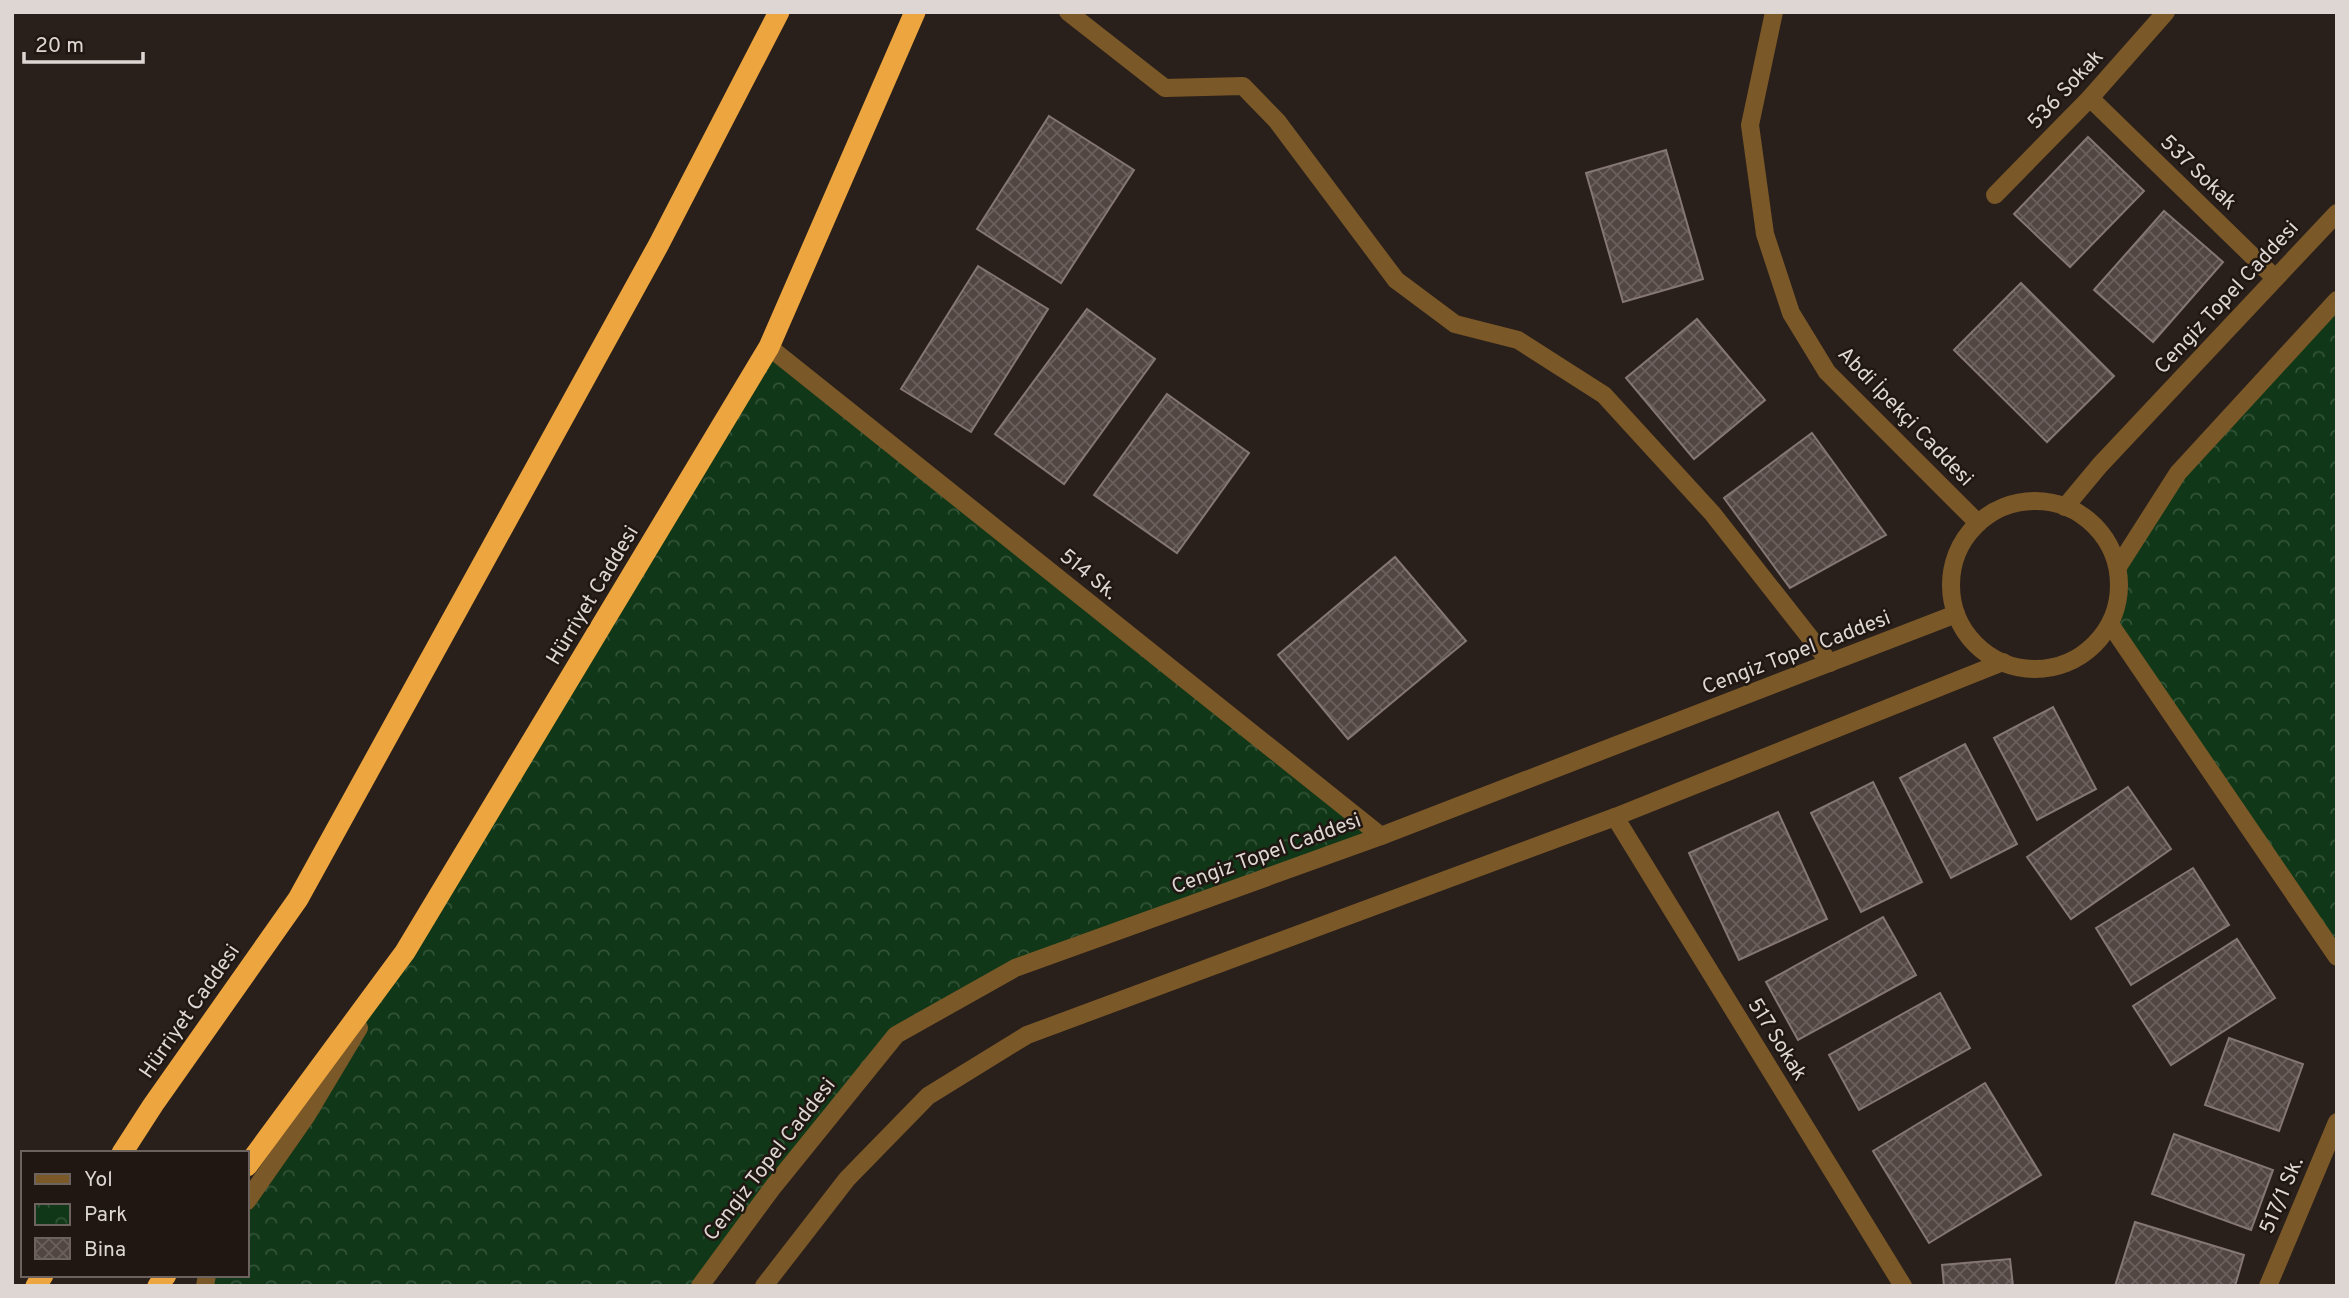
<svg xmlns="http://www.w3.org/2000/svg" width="2349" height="1298" font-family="Overpass,sans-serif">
  <defs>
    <pattern id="park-crowns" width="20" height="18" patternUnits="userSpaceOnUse" patternTransform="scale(1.75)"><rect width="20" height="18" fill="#103717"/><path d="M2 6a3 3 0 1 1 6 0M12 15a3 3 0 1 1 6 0" fill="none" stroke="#325338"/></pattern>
    <pattern id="building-cross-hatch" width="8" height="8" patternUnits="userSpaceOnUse" patternTransform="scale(1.75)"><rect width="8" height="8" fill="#524643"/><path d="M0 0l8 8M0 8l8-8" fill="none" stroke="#6a605d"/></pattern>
  </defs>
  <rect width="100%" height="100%" fill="#2a201b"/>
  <g fill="url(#park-crowns)">
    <polygon points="2337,300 2337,957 2110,624 2117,606 2120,586 2118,567 2178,473"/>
    <polygon points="769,347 1381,836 1015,968 896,1035 700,1286 205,1286 207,1275 247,1275 247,1201"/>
  </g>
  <g fill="url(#building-cross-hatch)" stroke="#847774" stroke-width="2">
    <polygon points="1049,116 1134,170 1061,283 977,229"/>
    <polygon points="2088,137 2144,191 2070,267 2014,214"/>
    <polygon points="1666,150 1703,279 1623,302 1586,173"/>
    <polygon points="2164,211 2223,262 2153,342 2094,290"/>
    <polygon points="978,266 1048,309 971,432 901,389"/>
    <polygon points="2021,283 2114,376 2047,442 1954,350"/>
    <polygon points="1087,309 1155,359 1064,484 995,434"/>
    <polygon points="1697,319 1765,400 1694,459 1626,378"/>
    <polygon points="1167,394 1249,453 1177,553 1094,495"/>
    <polygon points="1812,433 1886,535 1790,588 1724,498"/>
    <polygon points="1395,557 1466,641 1348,739 1278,655"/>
    <polygon points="2053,707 2096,789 2037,820 1994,738"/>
    <polygon points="1965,744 2017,844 1951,878 1900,778"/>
    <polygon points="1873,782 1922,882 1861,912 1811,813"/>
    <polygon points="2128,787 2171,849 2071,919 2027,857"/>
    <polygon points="1778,812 1827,919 1739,960 1689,853"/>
    <polygon points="2193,868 2229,925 2131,985 2096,928"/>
    <polygon points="1883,917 1916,975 1798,1040 1766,982"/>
    <polygon points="2237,939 2275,998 2171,1065 2133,1006"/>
    <polygon points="1940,993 1970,1048 1859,1110 1829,1055"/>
    <polygon points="2229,1038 2303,1064 2279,1131 2205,1105"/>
    <polygon points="1985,1083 2041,1175 1929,1243 1873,1151"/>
    <polygon points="2174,1134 2273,1170 2251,1230 2152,1194"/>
    <polygon points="2135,1222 2244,1255 2235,1286 2115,1286"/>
    <polygon points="2010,1259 2013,1286 1944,1286 1942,1265"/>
  </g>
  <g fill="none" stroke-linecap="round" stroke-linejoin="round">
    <g stroke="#7b5828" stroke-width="18">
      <polyline points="1068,12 1165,88 1243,86 1277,121 1396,280 1455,324 1518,340 1604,395 1712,513 1830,663"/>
      <polyline points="1774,12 1750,125 1765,234 1791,313 1827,372 1978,523"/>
      <polyline points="2090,98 2275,278"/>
      <polyline points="1995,195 2090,98 2166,12"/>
      <polyline points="769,347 1381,836"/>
      <circle cx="2035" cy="585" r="84"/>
      <polyline points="2065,507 2100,465 2337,213"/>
      <polyline points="2118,567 2178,473 2337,300"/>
      <polyline points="2110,624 2337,957"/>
      <polyline points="1615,817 1903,1286"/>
      <polyline points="247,1201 307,1115 359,1028"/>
      <polyline points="205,1286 207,1275"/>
      <polyline points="700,1286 773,1187 896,1035 1015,968 1381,836 1956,614"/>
      <polyline points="764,1286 847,1179 928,1096 1027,1035 1615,817 2003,662"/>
      <polyline points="2268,1286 2337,1122"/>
    </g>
    <g stroke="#eca53f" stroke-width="21">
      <polyline points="122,1153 153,1105 298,899 659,244 779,12"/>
      <polyline points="247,1166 405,952 769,347 915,12"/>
      <polyline points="36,1286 43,1275"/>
      <polyline points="158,1286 166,1275"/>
    </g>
  </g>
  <g text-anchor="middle" stroke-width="5" stroke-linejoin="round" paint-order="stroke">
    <g font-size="21" fill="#ddd6d3" stroke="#201712">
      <text transform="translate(2065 89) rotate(-47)" y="7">536 Sokak</text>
      <text transform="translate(2199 172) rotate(44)" y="7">537 Sokak</text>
      <text transform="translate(2226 297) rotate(-47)" y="7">Cengiz Topel Caddesi</text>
      <text transform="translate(1906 416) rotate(46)" y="7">Abdi İpekçi Caddesi</text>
      <text transform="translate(1089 574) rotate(39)" y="7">514 Sk.</text>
      <text transform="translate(592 595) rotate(-59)" y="7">Hürriyet Caddesi</text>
      <text transform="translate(1796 652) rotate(-21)" y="7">Cengiz Topel Caddesi</text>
      <text transform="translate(1266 853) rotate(-20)" y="7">Cengiz Topel Caddesi</text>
      <text transform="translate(189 1011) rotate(-55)" y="7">Hürriyet Caddesi</text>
      <text transform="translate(1778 1039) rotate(58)" y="7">517 Sokak</text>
      <text transform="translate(769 1159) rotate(-52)" y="7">Cengiz Topel Caddesi</text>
      <text transform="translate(2281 1195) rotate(-67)" y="7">517/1 Sk.</text>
    </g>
  </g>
  <rect width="2349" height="1298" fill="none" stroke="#ddd6d3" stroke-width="28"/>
  <rect x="21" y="1151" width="228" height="126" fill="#201712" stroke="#6c635f" stroke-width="2"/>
  <rect x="35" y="1174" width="35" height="10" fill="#7b5828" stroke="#6c635f" stroke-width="2"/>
  <text x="84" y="1186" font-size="21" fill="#ddd6d3">Yol</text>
  <rect x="35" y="1204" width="35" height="21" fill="url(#park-crowns)" stroke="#6c635f" stroke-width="2"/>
  <text x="84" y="1221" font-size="21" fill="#ddd6d3">Park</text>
  <rect x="35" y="1238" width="35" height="21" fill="url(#building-cross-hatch)" stroke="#6c635f" stroke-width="2"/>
  <text x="84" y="1256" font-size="21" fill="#ddd6d3">Bina</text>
  <path d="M24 52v10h119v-10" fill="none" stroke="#ddd6d3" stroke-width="3.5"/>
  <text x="35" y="52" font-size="21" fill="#ddd6d3" stroke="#201712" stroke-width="5" paint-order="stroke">20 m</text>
</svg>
